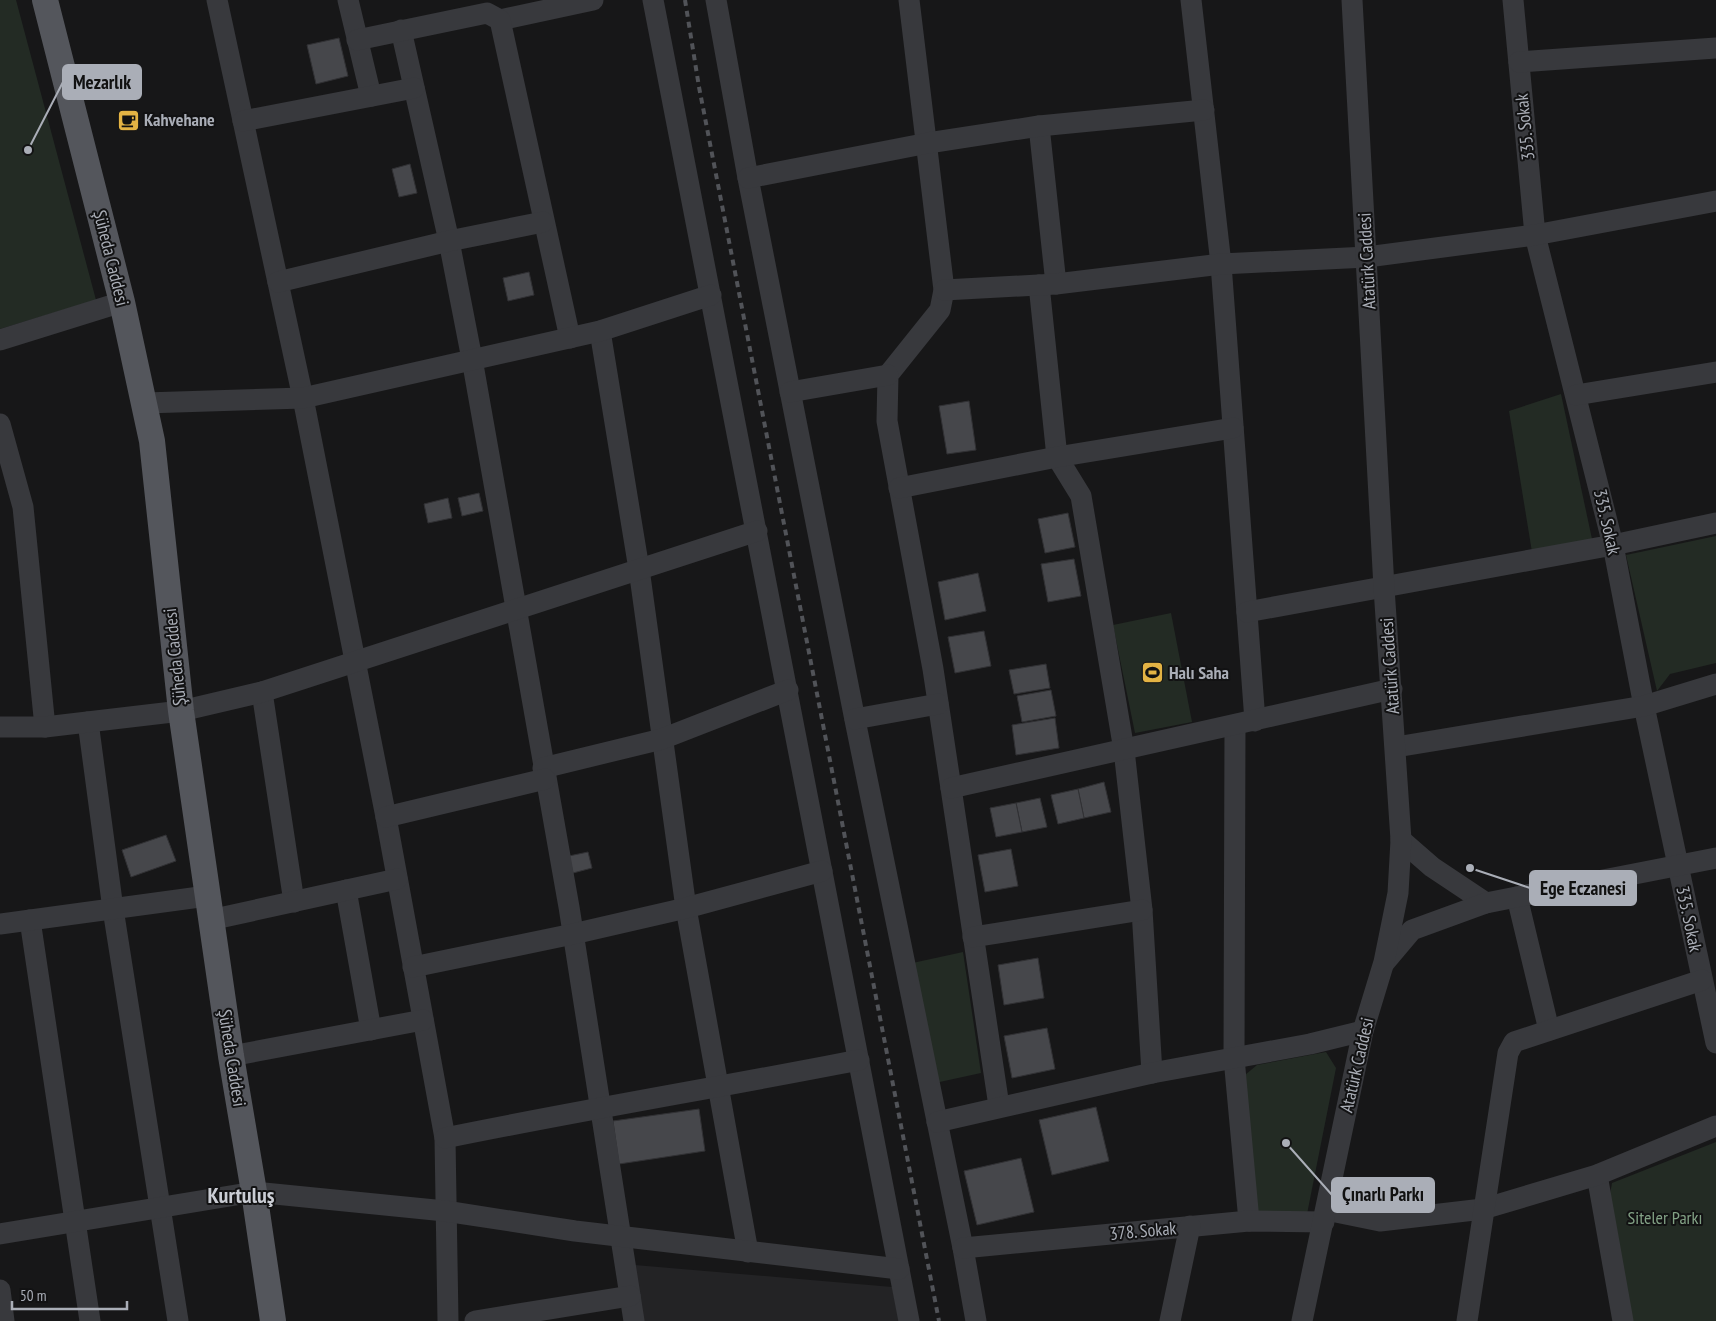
<svg xmlns="http://www.w3.org/2000/svg" width="1716" height="1321" font-family="'PT Sans Narrow',sans-serif">
  <rect width="100%" height="100%" fill="#171718"/>
  <polygon fill="#232325" points="635,1265 892,1287 899,1321 641,1321"/>
  <g fill="#232b24">
    <polygon points="0,0 16,0 96,300 0,329"/>
    <polygon points="1561,394 1592,539 1532,552 1509,411"/>
    <polygon points="1716,536 1716,663 1670,674 1657,691 1626,555"/>
    <polygon points="1171,613 1192,722 1135,733 1113,625"/>
    <polygon points="963,952 981,1073 935,1083 908,964"/>
    <polygon points="1326,1052 1336,1068 1307,1214 1257,1212 1245,1075 1257,1065"/>
    <polygon points="1716,1142 1716,1321 1629,1321 1609,1200 1612,1183"/>
  </g>
  <g fill="#46474b" stroke="#313134">
    <polygon points="339,38 348,76 316,84 307,45"/>
    <polygon points="410,164 417,193 399,197 392,169"/>
    <polygon points="529,272 534,295 508,301 503,278"/>
    <polygon points="969,401 976,450 947,454 939,406"/>
    <polygon points="479,493 483,511 462,516 458,498"/>
    <polygon points="448,498 452,518 428,523 424,504"/>
    <polygon points="1068,513 1075,547 1045,553 1038,519"/>
    <polygon points="1074,559 1081,596 1048,602 1041,564"/>
    <polygon points="978,573 986,611 945,620 938,582"/>
    <polygon points="984,631 991,666 955,673 948,637"/>
    <polygon points="1046,664 1050,688 1014,694 1009,670"/>
    <polygon points="1051,690 1056,716 1022,722 1017,696"/>
    <polygon points="1055,718 1059,748 1016,755 1012,725"/>
    <polygon points="1104,782 1111,812 1084,818 1078,789"/>
    <polygon points="1078,789 1084,818 1058,824 1051,795"/>
    <polygon points="1040,798 1047,827 1022,832 1016,803"/>
    <polygon points="1016,803 1022,832 996,837 990,808"/>
    <polygon points="166,835 176,861 131,877 122,850"/>
    <polygon points="1011,849 1018,886 985,892 978,855"/>
    <polygon points="588,852 592,868 573,873 569,856"/>
    <polygon points="1038,958 1044,998 1004,1005 998,965"/>
    <polygon points="1047,1028 1055,1069 1012,1078 1004,1036"/>
    <polygon points="1096,1107 1109,1161 1052,1175 1039,1120"/>
    <polygon points="699,1109 705,1151 619,1164 613,1121"/>
    <polygon points="1021,1158 1034,1212 977,1225 964,1171"/>
  </g>
  <g fill="none" stroke-linecap="round" stroke-linejoin="round">
    <g stroke="#38393d" stroke-width="21">
      <polyline points="217,0 303,398 386,817 445,1138 448,1321"/>
      <polyline points="348,0 371,96"/>
      <polyline points="653,0 909,1321"/>
      <polyline points="716,0 748,178 856,725 963,1248 976,1321"/>
      <polyline points="909,0 944,290 940,310 888,375 887,421 933,669 999,1106"/>
      <polyline points="1191,0 1221,264 1255,721"/>
      <polyline points="1513,0 1535,235 1613,545 1644,706 1716,1043"/>
      <polyline points="500,20 593,0"/>
      <polyline points="401,30 449,241 472,359 569,907 634,1321"/>
      <polyline points="357,40 487,13 500,20 570,338"/>
      <polyline points="1519,62 1716,48"/>
      <polyline points="243,121 414,88"/>
      <polyline points="1039,126 1056,284"/>
      <polyline points="748,178 928,143 1039,126 1204,110"/>
      <polyline points="278,282 449,241 543,222"/>
      <polyline points="1039,285 1057,457 1081,496 1124,750 1142,910 1152,1073"/>
      <polyline points="944,290 1056,284 1221,264 1367,257 1535,235 1716,201"/>
      <polyline points="600,331 639,569 686,908 748,1252"/>
      <polyline points="0,340 122,302"/>
      <polyline points="790,392 888,375"/>
      <polyline points="1576,395 1716,372"/>
      <polyline points="145,403 303,398 600,331 711,295"/>
      <polyline points="0,424 23,507 45,727"/>
      <polyline points="899,488 1057,457 1233,428"/>
      <polyline points="1247,612 1613,545 1716,523"/>
      <polyline points="262,692 294,902"/>
      <polyline points="855,719 938,704"/>
      <polyline points="88,722 113,909 178,1321"/>
      <polyline points="1235,725 1234,1058 1249,1221"/>
      <polyline points="0,727 45,727 181,711 262,692 757,531"/>
      <polyline points="1396,747 1644,706 1716,684"/>
      <polyline points="543,768 662,739 788,690"/>
      <polyline points="951,788 1392,689"/>
      <polyline points="386,817 545,779"/>
      <polyline points="1401,840 1432,867 1486,903"/>
      <polyline points="346,890 371,1030"/>
      <polyline points="1517,897 1549,1030"/>
      <polyline points="30,920 90,1321"/>
      <polyline points="210,920 397,879"/>
      <polyline points="0,924 207,896"/>
      <polyline points="973,937 1142,910"/>
      <polyline points="1385,962 1412,930 1486,903 1716,858"/>
      <polyline points="413,967 573,934 686,908 822,871"/>
      <polyline points="231,1056 423,1020"/>
      <polyline points="937,1122 1152,1073 1310,1044 1363,1031"/>
      <path d="M445 1138C582 1110 721 1087 859 1060"/>
      <polyline points="1597,1175 1623,1321"/>
      <polyline points="1326,1210 1380,1221 1483,1209 1597,1175 1716,1126"/>
      <polyline points="0,1234 254,1192 445,1211 575,1231 899,1269"/>
      <polyline points="963,1248 1249,1221 1324,1222"/>
      <polyline points="0,1290 4,1321"/>
      <polyline points="475,1321 630,1296"/>
      <polyline points="1170,1321 1190,1226"/>
      <polyline points="1302,1321 1363,1031 1384,962 1398,893 1401,840 1384,588 1352,0"/>
      <polyline points="1467,1321 1508,1053 1514,1042 1702,980"/>
    </g>
    <polyline stroke="#54565c" stroke-width="26" points="45,0 122,302 152,441 181,711 231,1056 254,1192 273,1321"/>
    <polyline stroke="#515358" stroke-width="4" stroke-dasharray="6 5" stroke-linecap="butt" points="685,0 699,87 939,1321"/>
  </g>
  <defs>
    <symbol id="cafe-square" viewBox="-11 -11 22 22"><rect x="-9" y="-9" width="18" height="18" rx="4" fill="#e3b344" stroke="#121213"/><path d="M-5.5-4.5H6V0H3Q3 3.5 0 3.5H-2.5Q-5.5 3.5-5.5 0ZM3-3.2v2h1.7v-2ZM-6 4.5H4V6H-6Z" fill="#111"/></symbol>
    <symbol id="stadium-square" viewBox="-11 -11 22 22"><rect x="-9" y="-9" width="18" height="18" rx="4" fill="#e3b344" stroke="#121213"/><path d="M0-5a6.5 5 0 1 0 0 10a6.5 5 0 1 0 0-10ZM-3.5-1.8h7v3.6h-7Z" fill="#111"/></symbol>
  </defs>
  <g fill-rule="evenodd">
    <use href="#cafe-square" x="116" y="108" width="25" height="25"/>
    <use href="#stadium-square" x="1140" y="660" width="25" height="25"/>
  </g>
  <g text-anchor="middle" stroke-width="4" stroke-linejoin="round" paint-order="stroke">
    <g font-size="18" font-weight="bold" fill="#aaaeb7" stroke="#121213" text-anchor="start">
      <text x="144" y="126">Kahvehane</text>
      <text x="1169" y="679">Halı Saha</text>
    </g>
    <g font-size="18" fill="#aaaeb7" stroke="#121213">
      <text transform="translate(1525 127) rotate(-96)" y="6">335. Sokak</text>
      <text transform="translate(111 258) rotate(76)" y="6">Şüheda Caddesi</text>
      <text transform="translate(1367 261) rotate(-93)" y="6">Atatürk Caddesi</text>
      <text transform="translate(1607 522) rotate(77)" y="6">335. Sokak</text>
      <text transform="translate(175 657) rotate(-96)" y="6">Şüheda Caddesi</text>
      <text transform="translate(1390 666) rotate(-94)" y="6">Atatürk Caddesi</text>
      <text transform="translate(1689 919) rotate(78)" y="6">335. Sokak</text>
      <text transform="translate(232 1058) rotate(81)" y="6">Şüheda Caddesi</text>
      <text transform="translate(1357 1065) rotate(-77)" y="6">Atatürk Caddesi</text>
      <text transform="translate(1143 1231) rotate(-5)" y="6">378. Sokak</text>
    </g>
    <g font-size="18" fill="#82a185" stroke="#121213">
      <text x="1665" y="1224">Siteler Parkı</text>
    </g>
    <g font-size="22" font-weight="bold" fill="#cacdd4" stroke="#121213">
      <text x="241" y="1203">Kurtuluş</text>
    </g>
  </g>
  <path fill="none" stroke="#aaaeb7" stroke-width="2" d="M28 150L63 82M1470 868L1530 888M1286 1143L1332 1195"/>
  <g fill="#aaaeb7" stroke="#121213" stroke-width="2">
    <circle cx="28" cy="150" r="5"/>
    <circle cx="1470" cy="868" r="5"/>
    <circle cx="1286" cy="1143" r="5"/>
  </g>
  <g fill="#aaaeb7" stroke="#aaaeb7" stroke-width="2">
    <rect x="63" y="65" width="78" height="34" rx="5"/>
    <rect x="1530" y="871" width="106" height="34" rx="5"/>
    <rect x="1332" y="1178" width="102" height="34" rx="5"/>
  </g>
  <g font-size="19" text-anchor="middle" font-weight="bold" fill="#111">
    <text x="102" y="89">Mezarlık</text>
    <text x="1583" y="895">Ege Eczanesi</text>
    <text x="1383" y="1201">Çınarlı Parkı</text>
  </g>
  <path d="M12 1301v8h115v-8" fill="none" stroke="#aaaeb7" stroke-width="2.5"/>
  <text x="20" y="1301" font-size="15" fill="#aaaeb7" stroke="#121213" stroke-width="4" paint-order="stroke">50 m</text>
</svg>
